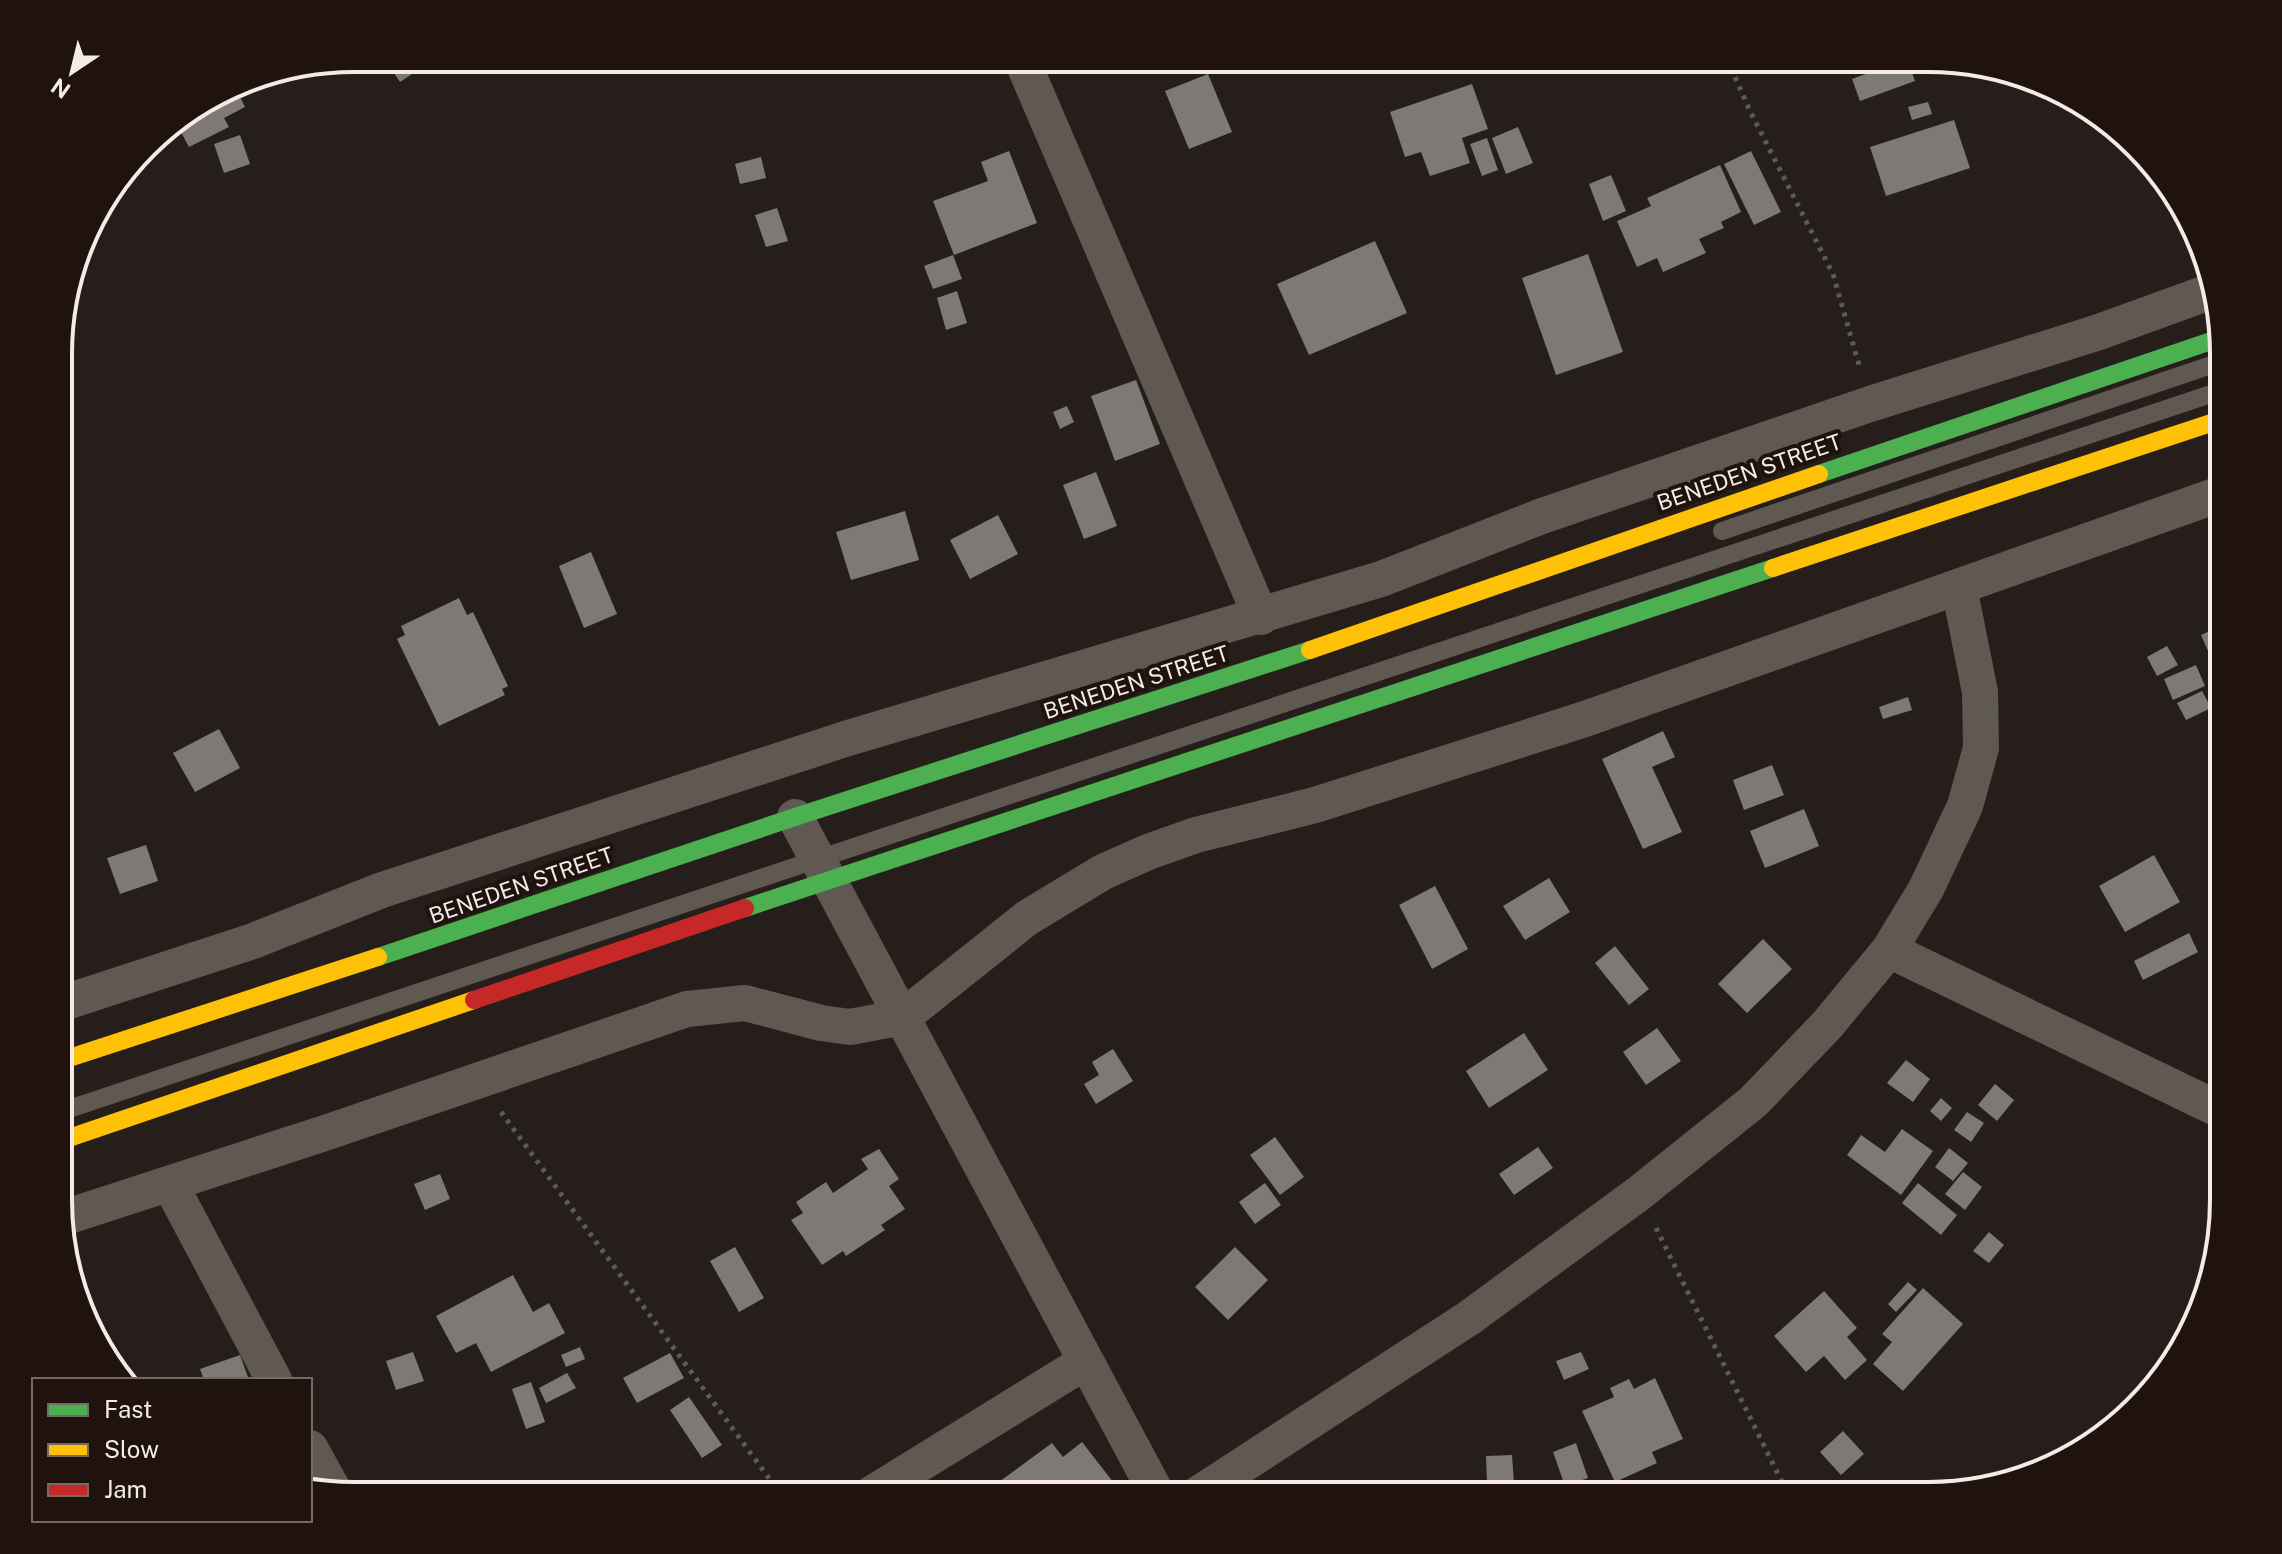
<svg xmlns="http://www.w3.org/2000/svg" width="2282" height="1554" font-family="'Public Sans',sans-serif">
  <rect width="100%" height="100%" fill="#251e1b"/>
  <g fill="#7f7975">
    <polygon points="397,58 410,58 418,70 400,82 388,64"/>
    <polygon points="1907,59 1915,81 1860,101 1852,79"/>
    <polygon points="1208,74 1232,132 1189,149 1165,91"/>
    <polygon points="1472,84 1488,129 1462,138 1470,163 1430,176 1421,152 1405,157 1390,112"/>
    <polygon points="234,85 245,107 224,118 229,127 189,147 175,121"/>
    <polygon points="1928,102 1932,114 1912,120 1908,107"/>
    <polygon points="1954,120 1970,168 1886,196 1870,147"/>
    <polygon points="1518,127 1533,163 1506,174 1492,138"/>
    <polygon points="240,135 250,164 224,173 214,144"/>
    <polygon points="1487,138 1498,170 1482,176 1470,144"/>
    <polygon points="1009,151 1037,223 954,255 933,201 988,181 981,162"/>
    <polygon points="1751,151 1781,212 1754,225 1724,164"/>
    <polygon points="761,157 766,178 740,184 735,164"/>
    <polygon points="1720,165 1741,212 1721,222 1724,228 1699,239 1706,253 1663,272 1657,258 1637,267 1617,221 1651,206 1647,198"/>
    <polygon points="1611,175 1626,211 1603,221 1589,184"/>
    <polygon points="777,208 788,241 766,247 755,215"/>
    <polygon points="1375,241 1407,313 1309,355 1277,284"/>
    <polygon points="1588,254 1623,352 1556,375 1522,278"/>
    <polygon points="953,255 962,279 933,289 924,266"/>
    <polygon points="957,291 967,323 946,330 937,298"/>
    <polygon points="1136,380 1160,444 1115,461 1091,396"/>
    <polygon points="1067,406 1074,422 1060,429 1053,412"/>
    <polygon points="1096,472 1117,526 1084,539 1063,485"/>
    <polygon points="905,511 919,560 851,580 836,532"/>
    <polygon points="998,515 1018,554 970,579 950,540"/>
    <polygon points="591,552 617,614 584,628 559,566"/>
    <polygon points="459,598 467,615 473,612 508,686 502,689 505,695 439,726 397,639 405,635 401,626"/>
    <polygon points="2223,625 2223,685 2201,635"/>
    <polygon points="2167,646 2178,665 2157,676 2147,657"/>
    <polygon points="2196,665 2205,686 2173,700 2164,679"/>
    <polygon points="2202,691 2211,708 2186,720 2177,703"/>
    <polygon points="1908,697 1912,710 1883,719 1879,707"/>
    <polygon points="219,729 240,768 195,792 173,753"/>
    <polygon points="1663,731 1675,757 1652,767 1682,832 1643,849 1602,759"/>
    <polygon points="1772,765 1784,795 1744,810 1733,780"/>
    <polygon points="1804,809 1819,846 1765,868 1750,831"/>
    <polygon points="146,845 158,881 120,894 107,858"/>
    <polygon points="2154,855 2180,902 2125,932 2099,886"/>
    <polygon points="1549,878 1570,912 1525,940 1503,906"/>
    <polygon points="1435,886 1468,949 1432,969 1399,905"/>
    <polygon points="2189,933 2198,952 2143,980 2134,961"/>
    <polygon points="1763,939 1792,969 1747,1013 1718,984"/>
    <polygon points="1615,946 1649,989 1629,1005 1595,963"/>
    <polygon points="1657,1028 1681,1061 1646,1085 1623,1052"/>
    <polygon points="1524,1033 1548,1070 1489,1108 1466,1071"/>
    <polygon points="1113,1049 1133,1081 1096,1104 1084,1084 1099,1075 1092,1062"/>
    <polygon points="1906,1060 1930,1079 1913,1102 1887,1083"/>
    <polygon points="1995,1084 2014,1100 1997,1121 1978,1105"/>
    <polygon points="1941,1098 1952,1108 1941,1121 1930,1111"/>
    <polygon points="1967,1112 1984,1123 1971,1142 1954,1130"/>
    <polygon points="1902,1129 1933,1151 1901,1195 1847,1155 1861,1135 1885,1152"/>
    <polygon points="1275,1137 1304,1177 1280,1195 1250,1155"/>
    <polygon points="1538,1147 1553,1168 1514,1195 1499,1174"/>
    <polygon points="1949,1148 1968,1163 1953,1181 1935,1167"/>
    <polygon points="879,1149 899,1179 889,1186 905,1209 881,1225 885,1230 846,1256 843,1251 822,1265 791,1220 803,1213 796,1202 826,1182 833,1193 868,1169 861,1159"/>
    <polygon points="1963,1172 1982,1187 1965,1210 1945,1194"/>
    <polygon points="440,1174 450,1199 425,1210 414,1184"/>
    <polygon points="1265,1183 1281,1205 1255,1224 1239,1202"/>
    <polygon points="1918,1183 1957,1215 1941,1235 1902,1203"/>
    <polygon points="1989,1232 2004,1245 1989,1263 1973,1251"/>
    <polygon points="735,1247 764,1298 739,1312 710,1261"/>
    <polygon points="1235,1247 1268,1280 1228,1320 1195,1287"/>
    <polygon points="513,1275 533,1312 549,1303 565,1333 491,1372 476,1343 456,1353 436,1316"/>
    <polygon points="1908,1282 1917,1290 1896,1312 1888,1304"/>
    <polygon points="1923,1288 1963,1324 1903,1391 1873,1364 1892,1342 1882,1334"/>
    <polygon points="1824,1291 1857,1328 1847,1337 1867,1360 1845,1380 1824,1356 1806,1372 1774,1336"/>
    <polygon points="580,1347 585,1359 566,1367 561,1355"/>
    <polygon points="413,1352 424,1381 396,1390 386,1361"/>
    <polygon points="1581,1352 1589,1369 1564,1380 1556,1361"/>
    <polygon points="670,1353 684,1378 637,1403 623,1378"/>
    <polygon points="240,1355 249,1380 204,1380 200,1369"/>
    <polygon points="567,1373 576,1388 546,1403 539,1388"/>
    <polygon points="1655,1378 1683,1439 1652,1452 1657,1463 1615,1482 1582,1411 1614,1397 1610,1388 1629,1379 1634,1389"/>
    <polygon points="531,1382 545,1422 526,1429 512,1389"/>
    <polygon points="689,1397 722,1445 702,1458 670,1410"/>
    <polygon points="1843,1431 1864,1454 1841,1475 1820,1452"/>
    <polygon points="1082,1442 1117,1487 1105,1496 993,1496 988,1490 1052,1443 1063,1457"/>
    <polygon points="1576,1443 1588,1478 1565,1486 1553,1452"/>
    <polygon points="1512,1455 1514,1483 1487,1485 1486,1456"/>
  </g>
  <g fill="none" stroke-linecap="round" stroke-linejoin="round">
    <g stroke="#605a55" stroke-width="5" stroke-dasharray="4 6" stroke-linecap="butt">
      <polyline points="1727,59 1750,111 1833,274 1859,365"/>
      <polyline points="501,1112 782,1496"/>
      <polyline points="1656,1228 1789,1496"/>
    </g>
    <g stroke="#5f5951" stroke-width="18">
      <polyline points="1722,531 2223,361"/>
      <polyline points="60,1112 2223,390"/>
    </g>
    <g stroke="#5f5951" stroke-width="36">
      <polyline points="1021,58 1261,617"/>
      <polyline points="795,817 1158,1496"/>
      <polyline points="1889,950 2220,1110"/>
      <polyline points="60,1004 253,941 382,890 845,739 1381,579 1542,516 1870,404 2099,332 2212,291"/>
      <polyline points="170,1184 274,1380"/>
      <polyline points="60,1219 325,1133 687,1009 745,1003 821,1023 850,1027 903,1017 1027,918 1103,872 1148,852 1196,835 1315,805 1585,719 2223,493"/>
      <polyline points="310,1448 336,1495"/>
      <polyline points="868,1496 1085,1362"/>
      <polyline points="1195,1496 1469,1318 1638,1194 1753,1102 1827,1025 1889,950 1926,889 1965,806 1981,748 1980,692 1959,587"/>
    </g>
    <g stroke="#4caf50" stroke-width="18">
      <polyline points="1819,474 2223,337"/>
      <polyline points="745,908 1773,568"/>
      <polyline points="378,957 795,817 1310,650"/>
    </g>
    <g stroke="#ffc107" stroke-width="18">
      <polyline points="1773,568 2223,419"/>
      <polyline points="1310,650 1819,474"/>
      <polyline points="60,1061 378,957"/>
      <polyline points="60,1141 474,1000"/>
    </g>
    <polyline stroke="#c62828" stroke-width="18" points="474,1000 745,908"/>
  </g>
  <g text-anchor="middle" stroke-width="8" stroke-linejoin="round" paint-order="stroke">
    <g font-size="22" fill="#f4ebe7" stroke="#20130e">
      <text transform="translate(1749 472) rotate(-19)" y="8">BENEDEN STREET</text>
      <text transform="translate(1136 682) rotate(-18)" y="8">BENEDEN STREET</text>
      <text transform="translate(521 885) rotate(-19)" y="8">BENEDEN STREET</text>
    </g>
  </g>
  <path d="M0 0H2282V1554H0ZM354 72H1928A282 282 0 0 1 2210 354V1200A282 282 0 0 1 1928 1482H354A282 282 0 0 1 72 1200V354A282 282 0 0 1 354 72Z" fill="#20130e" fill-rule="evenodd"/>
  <path fill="none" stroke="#f4ebe7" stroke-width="4" d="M354 72H1928A282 282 0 0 1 2210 354V1200A282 282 0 0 1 1928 1482H354A282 282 0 0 1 72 1200V354A282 282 0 0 1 354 72Z"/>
  <rect x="32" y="1378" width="280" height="144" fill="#20130e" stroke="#756965" stroke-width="2"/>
  <rect x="48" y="1404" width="40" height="12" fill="#4caf50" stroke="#756965" stroke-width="2"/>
  <text x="104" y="1418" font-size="24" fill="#f4ebe7">Fast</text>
  <rect x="48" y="1444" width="40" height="12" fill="#ffc107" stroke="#756965" stroke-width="2"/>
  <text x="104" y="1458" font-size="24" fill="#f4ebe7">Slow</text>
  <rect x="48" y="1484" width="40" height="12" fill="#c62828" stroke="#756965" stroke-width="2"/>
  <text x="104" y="1498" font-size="24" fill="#f4ebe7">Jam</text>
  <g transform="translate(72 72) rotate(215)" stroke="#20130e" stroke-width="6" paint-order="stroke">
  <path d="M0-6L14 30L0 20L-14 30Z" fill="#f4ebe7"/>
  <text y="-12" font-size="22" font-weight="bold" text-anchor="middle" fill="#f4ebe7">N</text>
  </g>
</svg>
